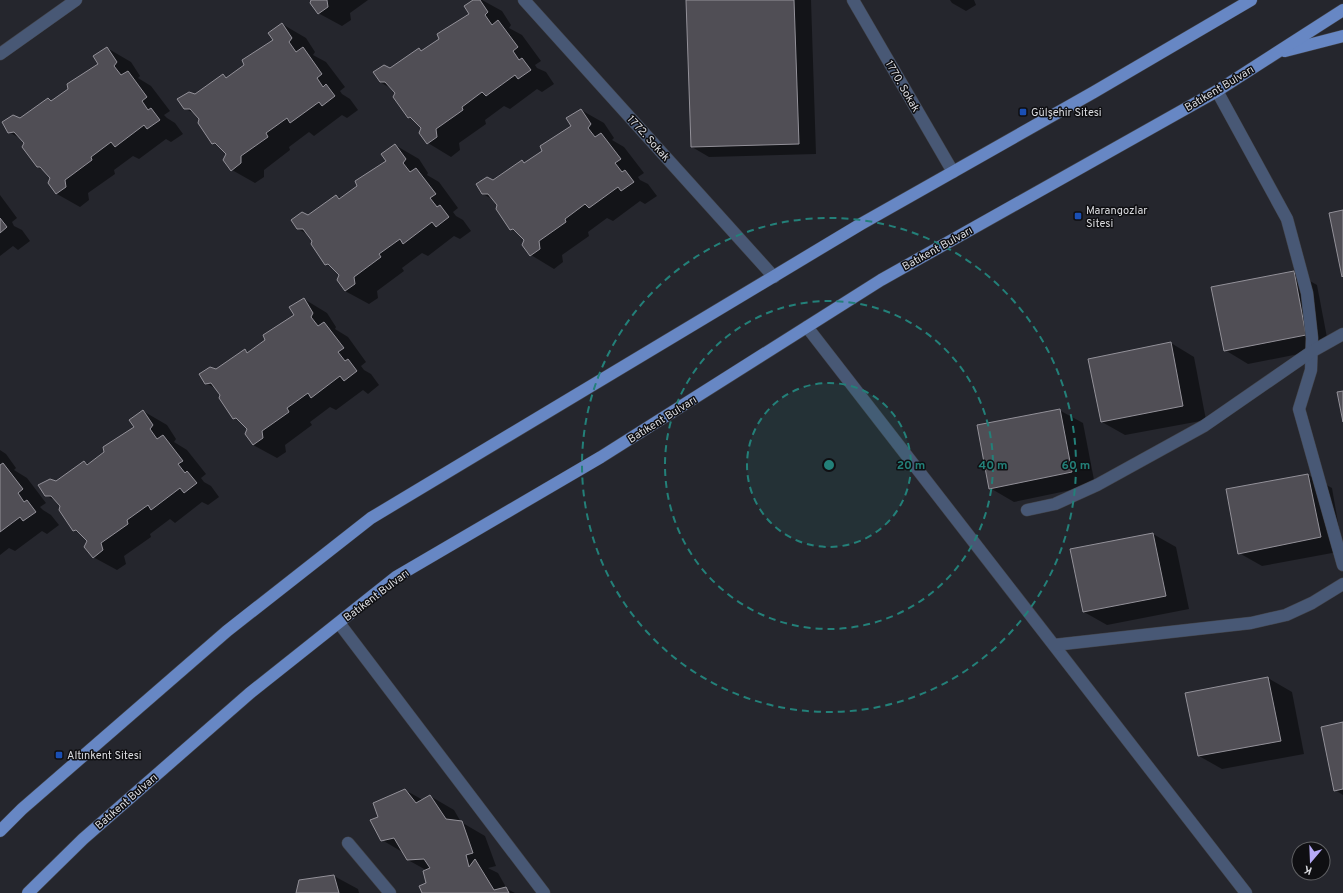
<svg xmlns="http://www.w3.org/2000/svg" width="1343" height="893" font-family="Overpass,sans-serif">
  <rect width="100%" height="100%" fill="#25262d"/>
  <g fill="#0007">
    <polygon points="312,0 368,0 350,13 351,20 342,26 318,13"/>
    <polygon points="475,0 482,0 502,11 511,25 509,28 522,35 541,61 535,65 537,68 546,72 554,84 542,92 537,89 510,109 504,106 485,120 486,124 459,143 460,150 451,157 428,143 422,128 416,121 408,117 396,93 392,89 380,82 391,69 419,49 423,51 440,39 470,14"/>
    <polygon points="687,0 811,0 816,154 709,157 692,147"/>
    <polygon points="950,0 974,0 976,5 966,11 952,3"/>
    <polygon points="282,24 306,38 315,52 313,55 326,62 345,87 340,91 342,94 350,99 358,110 347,118 342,115 314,136 309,132 289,147 290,150 264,170 264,177 255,183 232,170 227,154 220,147 213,143 200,119 197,115 184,108 195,96 223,75 227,78 245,66 274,40"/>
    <polygon points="107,48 131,62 140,76 138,78 151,86 170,111 164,115 167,118 175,123 183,134 171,142 166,139 139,159 133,156 114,170 115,174 88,193 89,200 80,207 57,194 49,183 51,178 45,171 37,167 25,143 21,139 9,132 20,119 48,99 52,102 69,89 99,64"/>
    <polygon points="581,110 604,123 614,138 612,140 624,147 644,173 638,177 640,180 648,184 657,196 645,204 640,201 613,221 607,218 588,232 589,236 562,255 563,262 554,269 531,255 525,240 519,234 511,229 498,205 494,200 483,194 493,181 522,161 526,163 543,151 573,126"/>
    <polygon points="395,145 419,159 428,173 427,175 439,182 458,208 453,212 456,216 463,220 471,231 460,239 454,236 428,256 422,253 402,268 404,271 377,291 378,298 369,304 345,291 340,275 334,269 326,264 313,240 309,235 298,229 308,216 336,196 341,198 358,186 387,161"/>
    <polygon points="0,195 17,218 12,222 14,226 22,230 30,241 18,250 13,246 0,256"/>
    <polygon points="1294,272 1317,285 1329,348 1248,364 1225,350"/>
    <polygon points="304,299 327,313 336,327 335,329 348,337 366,362 361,366 364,370 371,374 379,385 368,394 363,390 336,410 330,407 310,422 312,425 285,445 286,452 277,458 253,445 248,429 241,422 234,418 222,395 218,390 206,383 216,370 245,350 249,353 266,340 296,315"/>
    <polygon points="1171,343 1194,357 1206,420 1125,435 1102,422"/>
    <polygon points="1059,410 1083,423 1095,485 1014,502 990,488"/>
    <polygon points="143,411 167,425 176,439 174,442 187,450 206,474 201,478 204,482 211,486 219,497 208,505 202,502 175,523 170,519 150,534 151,537 124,556 126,564 117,570 93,557 88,541 81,534 74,530 61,506 58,502 45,495 56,482 84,462 89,464 135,427"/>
    <polygon points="0,450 6,454 16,468 14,470 27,478 46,503 40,507 43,510 51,515 59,525 47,534 42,531 15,551 9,548 0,555"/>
    <polygon points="1308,475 1332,488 1343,551 1262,566 1239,553 1227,490"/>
    <polygon points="1153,534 1176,547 1189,609 1107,625 1084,612"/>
    <polygon points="1268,678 1292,692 1304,754 1222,769 1199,756 1187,694"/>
    <polygon points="1343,723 1343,795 1335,790"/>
    <polygon points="405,790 423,800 430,796 454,810 461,822 485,836 496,866 488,868 498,873 507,889 515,893 423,893 428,883 426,870 408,860 404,853 382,840 380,817"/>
    <polygon points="334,876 358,889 359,893 298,893 300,881"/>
  </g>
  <g fill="#504e55" stroke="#939199">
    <polygon points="311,0 327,0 328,7 318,14 310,3"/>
    <polygon points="473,0 480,0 488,12 485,15 492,25 498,20 518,47 513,51 519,60 522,58 531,70 518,79 515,75 486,96 482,92 462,107 463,110 436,129 437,137 427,144 419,133 421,128 410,117 408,118 393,97 395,93 385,82 380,82 373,72 384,65 390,68 419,48 421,51 439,39 437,34 469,14 464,6"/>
    <polygon points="686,0 794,0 799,144 691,147"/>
    <polygon points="282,23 292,38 289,42 296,52 303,47 322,74 317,78 323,87 326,84 335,96 322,106 319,102 290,123 287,118 266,133 268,137 241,156 241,163 231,171 223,160 226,154 215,143 212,144 198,123 199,119 190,109 184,109 177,99 189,92 195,94 223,74 226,78 244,65 242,60 273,40 268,33"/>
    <polygon points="107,47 117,62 114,66 121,75 128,71 147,97 142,101 148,110 151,108 160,120 147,129 144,125 115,147 111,142 91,157 92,160 65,180 66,187 56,194 48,183 50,178 40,167 37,167 22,147 24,143 14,132 8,133 2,122 13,115 20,118 48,98 51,101 68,89 67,84 98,64 93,56"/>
    <polygon points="581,109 591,124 588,128 595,137 601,133 621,159 615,163 622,172 625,170 634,182 621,191 618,187 589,208 585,204 565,219 566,222 539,241 540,249 530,256 522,245 524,240 513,229 510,230 496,209 497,205 488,194 482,194 476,184 487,177 493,180 522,160 524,163 542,151 540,146 571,126 566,118"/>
    <polygon points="395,144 406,159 403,163 410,172 416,168 436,194 430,198 437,207 440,205 449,217 436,227 432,222 403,244 400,239 379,254 381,257 354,277 355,284 345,291 337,280 339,275 328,264 325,265 311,244 312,241 303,229 297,229 291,220 302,212 308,215 336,195 339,199 357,186 355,181 386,161 381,154"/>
    <polygon points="1343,210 1343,276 1342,277 1329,213"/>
    <polygon points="0,218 7,227 0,233"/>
    <polygon points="1294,271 1306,335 1224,351 1211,287"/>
    <polygon points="304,298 313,313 311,317 318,326 324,322 344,348 338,352 345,361 348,359 357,371 344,381 340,376 311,398 308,393 287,408 289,412 262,431 263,438 253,445 245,434 247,429 236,418 233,419 219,398 220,395 211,383 205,384 199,374 210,367 216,369 245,349 247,353 265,340 263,335 294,315 289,307"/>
    <polygon points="1171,342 1183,406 1101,422 1088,359"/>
    <polygon points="1343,391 1343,422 1337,392"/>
    <polygon points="1060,409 1072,472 989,489 977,425"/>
    <polygon points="143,410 153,425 150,429 157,439 163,435 183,461 178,464 185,473 187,471 197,483 184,493 180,488 151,510 148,505 127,520 128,524 101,543 103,550 93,558 84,547 87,541 76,530 73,531 59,510 60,506 51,496 45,496 38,485 50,479 56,481 84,461 87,465 104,452 103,447 134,427 129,420"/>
    <polygon points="3,463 23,489 18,493 24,502 27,500 36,512 23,521 20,517 0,532 0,465"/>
    <polygon points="1308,474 1321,537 1238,554 1226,489"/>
    <polygon points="1153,533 1166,596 1083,612 1070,549"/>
    <polygon points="1268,677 1281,741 1198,756 1185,693"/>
    <polygon points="1343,722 1343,789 1334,791 1321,727"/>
    <polygon points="405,789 416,803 430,795 446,819 462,821 473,853 466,855 469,867 475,859 494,890 506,887 509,893 422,893 419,886 426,883 423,871 430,868 424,859 407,860 394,838 381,841 370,820 378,817 373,803"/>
    <polygon points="334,875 339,893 296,893 299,880"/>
  </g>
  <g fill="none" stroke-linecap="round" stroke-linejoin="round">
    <defs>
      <g id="minor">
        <polyline points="524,0 774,277"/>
        <polyline points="853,0 953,172"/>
        <polyline points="0,54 76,0"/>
        <polyline points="1217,91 1287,219 1307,293 1312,338 1311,370 1299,409 1343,565"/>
        <polyline points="807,327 1246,893"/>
        <polyline points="1027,510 1055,504 1097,485 1204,426 1311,352 1343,334"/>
        <polyline points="339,623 544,893"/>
        <polyline points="1054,645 1251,623 1286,615 1312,603 1343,584"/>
        <polyline points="348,843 390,893"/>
      </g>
      <g id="major">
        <polyline points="1285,51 1343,36"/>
        <polyline points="0,831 22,809 227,631 371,518 861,224 1094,92 1251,0"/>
        <polyline points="28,893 83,839 250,693 396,577 601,457 881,280 1217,91 1343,10"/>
      </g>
    </defs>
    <use href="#minor" stroke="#424349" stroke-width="13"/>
    <use href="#major" stroke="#424349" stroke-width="13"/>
    <use href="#minor" stroke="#485875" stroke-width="12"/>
    <use href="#major" stroke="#6787c4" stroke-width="12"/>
  </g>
  <circle cx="829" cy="465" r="82" fill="#238079" fill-opacity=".12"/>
  <g fill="none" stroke="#238079" stroke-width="2" stroke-dasharray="7 5">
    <circle cx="829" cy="465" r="82"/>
    <circle cx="829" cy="465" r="164"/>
    <circle cx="829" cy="465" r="247"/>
  </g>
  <g fill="#1a4fb4" stroke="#0f0f12" stroke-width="1.5">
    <rect x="1019" y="108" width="8" height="8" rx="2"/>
    <rect x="1074" y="212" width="8" height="8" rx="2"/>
    <rect x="55" y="751" width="8" height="8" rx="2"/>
  </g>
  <g text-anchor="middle" stroke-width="3" stroke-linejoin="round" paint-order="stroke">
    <g font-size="11" fill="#dadbdf" stroke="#0f0f12">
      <text transform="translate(903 86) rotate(60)" y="4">1770. Sokak</text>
      <text transform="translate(1219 88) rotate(-31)" y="4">Batıkent Bulvarı</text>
      <text transform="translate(649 138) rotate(48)" y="4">1772. Sokak</text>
      <text transform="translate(937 248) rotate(-29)" y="4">Batıkent Bulvarı</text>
      <text transform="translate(662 419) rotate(-32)" y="4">Batıkent Bulvarı</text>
      <text transform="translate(376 595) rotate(-37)" y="4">Batıkent Bulvarı</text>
      <text transform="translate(126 801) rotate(-41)" y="4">Batıkent Bulvarı</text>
    </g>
    <g font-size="11" fill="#dadbdf" stroke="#0f0f12" text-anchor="start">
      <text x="1031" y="116">Gülşehir Sitesi</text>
      <text x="1086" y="214">Marangozlar<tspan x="1086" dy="13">Sitesi</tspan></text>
      <text x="67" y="759">Altınkent Sitesi</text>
    </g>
  </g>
  <circle cx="829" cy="465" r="6" fill="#238079" stroke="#0f0f12" stroke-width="2"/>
  <g font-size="12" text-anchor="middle" font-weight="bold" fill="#238079" stroke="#0f0f12" stroke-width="3" stroke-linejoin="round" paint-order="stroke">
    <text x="911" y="469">20 m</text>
    <text x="993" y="469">40 m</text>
    <text x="1076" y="469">60 m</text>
  </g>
  <g transform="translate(1311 861) rotate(199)"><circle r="19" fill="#0f0f12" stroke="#606164"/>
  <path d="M0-3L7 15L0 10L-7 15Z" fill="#b7abf8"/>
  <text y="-6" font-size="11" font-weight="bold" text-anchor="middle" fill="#dadbdf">K</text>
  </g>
</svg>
